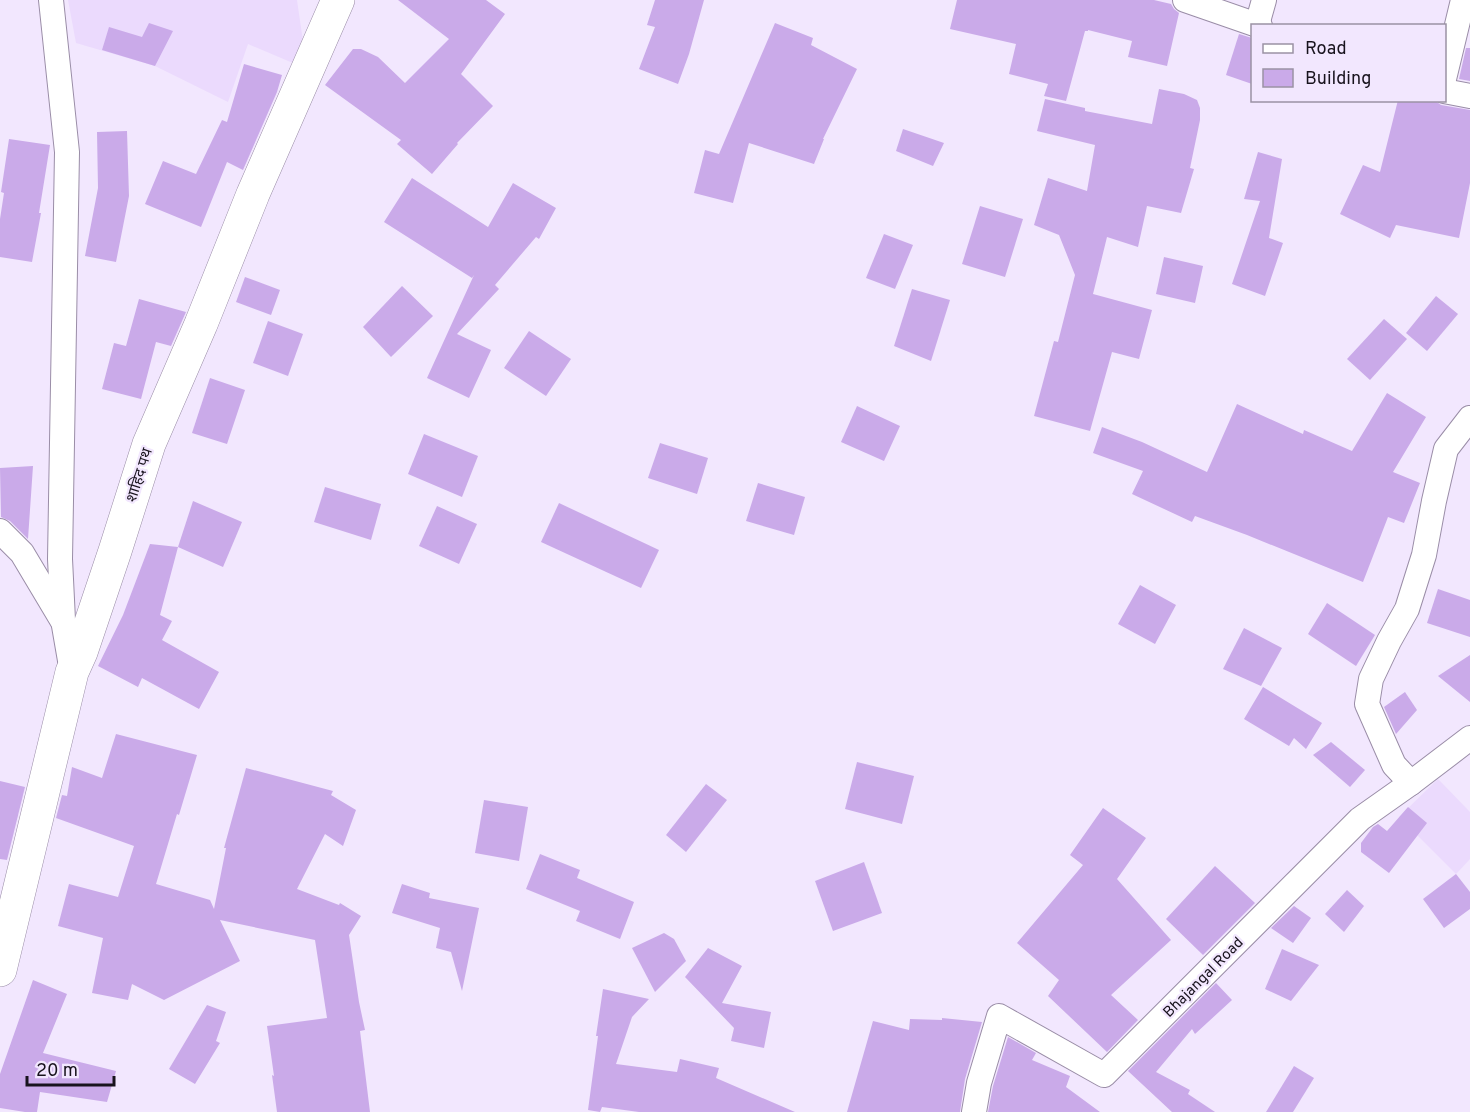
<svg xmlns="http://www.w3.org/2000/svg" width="1470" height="1112" font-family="Overpass,'Noto Sans Devanagari',sans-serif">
  <rect width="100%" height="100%" fill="#f2e7fe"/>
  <g fill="#ebdafd">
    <polygon points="68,0 297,0 307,69 248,44 228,102 155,66 76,43"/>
    <polygon points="1438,779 1470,812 1470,859 1456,874 1399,817"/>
  </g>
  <g fill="#caaae9">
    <polygon points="398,0 486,0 505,14 461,74 493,106 457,143 458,144 432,174 397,144 401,140 325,85 353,49 361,49 378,57 405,83 449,39"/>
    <polygon points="655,0 704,0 689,54 678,84 639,69 655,27 647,25"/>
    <polygon points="957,0 1154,0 1171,4 1174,9 1179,13 1167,66 1128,57 1132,41 1088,30 1088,31 1085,31 1066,101 1044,96 1048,84 1009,74 1016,44 950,29"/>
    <polygon points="149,23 173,31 155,66 102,50 109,27 142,37"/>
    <polygon points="775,23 813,38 811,45 857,69 823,139 824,139 814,164 749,143 733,203 694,193 705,150 719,154"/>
    <polygon points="1239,34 1252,38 1252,84 1226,75"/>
    <polygon points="1466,48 1470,48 1470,81 1459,79"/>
    <polygon points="244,64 282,75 277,92 243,170 227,162 201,227 145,204 163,161 196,174 222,120 227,122"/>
    <polygon points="1159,89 1184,94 1197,100 1200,108 1200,120 1190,168 1194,169 1181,213 1147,206 1138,247 1107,237 1093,294 1152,310 1139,359 1112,352 1090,431 1034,416 1054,341 1058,342 1075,275 1059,235 1034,225 1048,178 1087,191 1095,145 1037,131 1045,99 1085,108 1085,111 1152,124"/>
    <polygon points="1398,100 1434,100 1441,105 1470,110 1470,183 1459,238 1396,225 1390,238 1340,214 1363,165 1380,172"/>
    <polygon points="903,129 944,143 933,166 896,151"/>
    <polygon points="127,131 129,196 116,262 85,256 98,188 97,132"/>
    <polygon points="9,139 50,145 39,213 41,213 32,262 0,257 0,219 4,193 1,192"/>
    <polygon points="1258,152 1282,159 1269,238 1283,243 1265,296 1232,284 1260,201 1244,199"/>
    <polygon points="412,178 488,227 513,183 556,208 539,239 536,237 495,285 499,289 457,334 491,350 469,398 427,378 474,275 472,278 384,222"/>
    <polygon points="980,206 1023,219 1005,277 962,264"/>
    <polygon points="884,234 913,245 895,289 866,278"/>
    <polygon points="1164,257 1203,266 1195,303 1156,294"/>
    <polygon points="245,277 280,290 271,315 236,302"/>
    <polygon points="402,286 433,316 391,357 363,327"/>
    <polygon points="912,289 950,300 931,361 894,346"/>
    <polygon points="1436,296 1458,314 1427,351 1406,333"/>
    <polygon points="139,299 186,312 171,346 156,342 141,399 102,389 114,343 126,346"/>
    <polygon points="1384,319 1407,339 1370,380 1347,359"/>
    <polygon points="268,321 303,334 288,376 253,363"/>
    <polygon points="529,331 571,359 546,396 504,368"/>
    <polygon points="210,378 245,390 227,444 192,433"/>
    <polygon points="1387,393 1426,417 1393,472 1420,483 1404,523 1388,517 1363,582 1247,535 1195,516 1192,522 1132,494 1143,471 1093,453 1102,427 1142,442 1207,472 1237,404 1303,434 1304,430 1352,451"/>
    <polygon points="857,406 900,426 884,461 841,442"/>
    <polygon points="424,434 478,456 462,497 408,474"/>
    <polygon points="660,443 708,458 697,494 648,478"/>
    <polygon points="33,466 28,539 10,521 1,517 0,468"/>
    <polygon points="758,483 805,497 794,535 746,521"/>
    <polygon points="325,487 381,504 371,540 314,522"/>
    <polygon points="193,501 242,522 223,567 178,547"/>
    <polygon points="559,503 659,550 641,588 541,542"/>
    <polygon points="437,506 477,524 459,564 419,546"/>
    <polygon points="150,544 178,547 160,615 172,621 162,640 219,672 199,709 142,678 138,687 98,666 123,615"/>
    <polygon points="1140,585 1176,605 1155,644 1118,624"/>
    <polygon points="1438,589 1470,600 1470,637 1427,623"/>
    <polygon points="1327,603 1375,635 1356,666 1308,634"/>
    <polygon points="1244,628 1282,648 1261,686 1223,669"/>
    <polygon points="1470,655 1470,702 1438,676"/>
    <polygon points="1263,687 1322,723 1306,749 1294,738 1289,746 1244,719"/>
    <polygon points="1405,692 1417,710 1396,734 1384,707"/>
    <polygon points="116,734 197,755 179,815 177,814 156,884 210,900 214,909 226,848 224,848 246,768 333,791 331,795 356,810 343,846 325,834 297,889 339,905 340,903 361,916 349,935 359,1002 365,1030 360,1031 370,1112 277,1112 272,1075 274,1076 267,1026 327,1018 315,940 220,920 240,961 164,1000 132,984 128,1000 92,993 103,938 58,926 69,884 118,897 134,846 56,818 62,795 67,796 72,767 102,778"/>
    <polygon points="1331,742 1365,770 1350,787 1313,755"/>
    <polygon points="857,762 914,776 902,824 845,809"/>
    <polygon points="0,781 25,787 7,860 0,859"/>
    <polygon points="706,784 727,800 686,852 666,835"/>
    <polygon points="484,800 528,807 519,861 475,853"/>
    <polygon points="1408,807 1427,823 1389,873 1361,852 1361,843 1373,827 1378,824 1387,831"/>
    <polygon points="1103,808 1146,838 1117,879 1171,940 1111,995 1138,1020 1107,1052 1048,996 1059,980 1017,943 1083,865 1070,855"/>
    <polygon points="540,854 580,870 577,878 634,902 620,939 576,921 580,911 526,889"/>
    <polygon points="864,862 882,913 833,931 815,881"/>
    <polygon points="1215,866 1255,903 1203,955 1166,919"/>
    <polygon points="1456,874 1470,892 1470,909 1444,928 1423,899"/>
    <polygon points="402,884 430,893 429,898 479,908 462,991 451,952 436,948 440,928 392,913"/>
    <polygon points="1347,890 1364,906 1344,932 1325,914"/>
    <polygon points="1294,906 1311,918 1293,943 1271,928"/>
    <polygon points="664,933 674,939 686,961 655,992 632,948"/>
    <polygon points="708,948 742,966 722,1003 771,1012 764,1048 731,1041 734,1028 685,977"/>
    <polygon points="1282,949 1319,965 1291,1001 1265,989"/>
    <polygon points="33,980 67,994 43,1053 116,1071 107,1102 40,1092 37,1112 25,1112 0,1108 0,1074"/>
    <polygon points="1216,983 1232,1000 1195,1034 1192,1029 1156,1072 1190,1090 1188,1094 1215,1112 1172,1112 1128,1071"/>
    <polygon points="603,989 649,999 632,1017 616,1064 677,1072 680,1059 719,1068 716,1078 795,1112 639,1112 602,1107 600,1112 588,1110 598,1036 596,1036"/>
    <polygon points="207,1005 226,1012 216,1041 220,1043 195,1084 169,1069"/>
    <polygon points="942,1018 982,1022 965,1079 960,1112 847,1112 873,1021 909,1030 910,1019 942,1020"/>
    <polygon points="1008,1037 1036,1053 1032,1060 1070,1076 1066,1087 1100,1112 988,1112 993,1086"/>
    <polygon points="1294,1066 1314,1078 1293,1112 1266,1112"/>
  </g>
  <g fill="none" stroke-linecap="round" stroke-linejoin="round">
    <defs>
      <g id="street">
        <polyline points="51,0 67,152 60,559 63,620 72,672"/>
        <polyline points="1185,0 1260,26"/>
        <polyline points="1257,25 1264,0"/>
        <polyline points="1444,79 1463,0"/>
        <polyline points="1444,91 1470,96"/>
        <polyline points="0,531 22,553 62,620"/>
        <polyline points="1411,783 1394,765 1367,704 1371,679 1389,641 1407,609 1424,555 1434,501 1446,449 1470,418"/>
        <polyline points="974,1112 979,1083 999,1016 1104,1075 1360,819 1411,783 1470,738"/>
      </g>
      <polyline id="secondary" points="0,970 72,672 81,652 115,551 149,444 201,324 253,194 338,0"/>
    </defs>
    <use href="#street" stroke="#9a8da7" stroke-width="26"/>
    <use href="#secondary" stroke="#9a8da7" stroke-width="34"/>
    <use href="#street" stroke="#fff" stroke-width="24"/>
    <use href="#secondary" stroke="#fff" stroke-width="33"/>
  </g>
  <g text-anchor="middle" stroke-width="4.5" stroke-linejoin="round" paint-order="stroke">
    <g font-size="15" fill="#18131d" stroke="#f2e7fe">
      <text transform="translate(139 475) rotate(-72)" y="5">शाहिद पथ</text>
      <text transform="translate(1203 977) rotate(-45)" y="5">Bhajangal Road</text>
    </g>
  </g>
  <rect x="1251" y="24" width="195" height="78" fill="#f2e7fe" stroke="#9b92a4" stroke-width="1.5"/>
  <rect x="1263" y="44" width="30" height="9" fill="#ffffff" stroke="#9b92a4" stroke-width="1.5"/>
  <text x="1305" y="54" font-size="18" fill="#18131d">Road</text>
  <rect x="1263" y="69" width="30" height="18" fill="#caaae9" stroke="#9b92a4" stroke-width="1.5"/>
  <text x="1305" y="84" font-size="18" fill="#18131d">Building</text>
  <path d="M27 1076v9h87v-9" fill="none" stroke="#18131d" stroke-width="3"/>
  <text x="36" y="1076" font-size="18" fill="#18131d" stroke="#f2e7fe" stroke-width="4.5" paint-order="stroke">20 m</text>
</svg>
